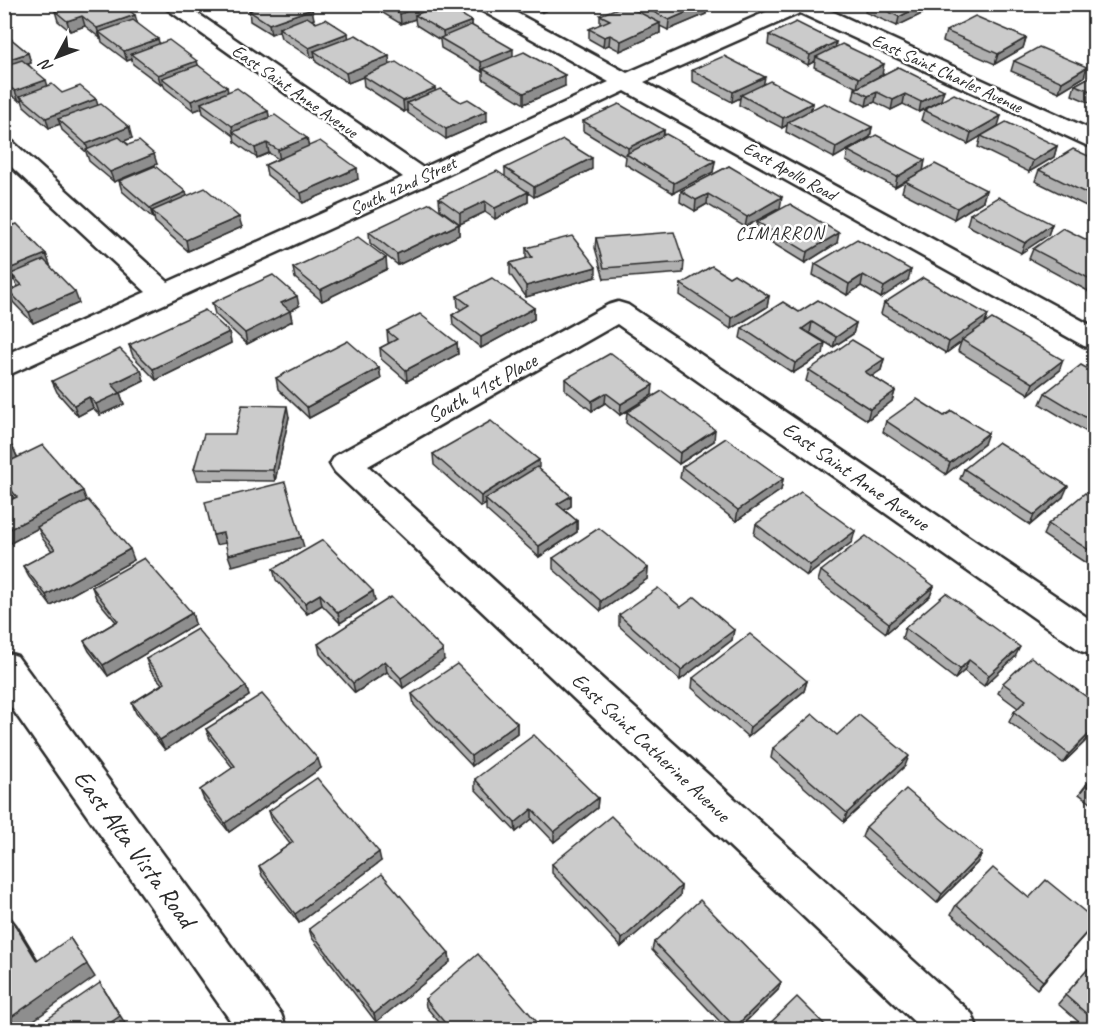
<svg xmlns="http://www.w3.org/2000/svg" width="1099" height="1034" font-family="Caveat,sans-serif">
  <rect width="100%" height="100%" fill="#fff"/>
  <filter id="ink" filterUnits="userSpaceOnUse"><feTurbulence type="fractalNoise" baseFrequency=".0167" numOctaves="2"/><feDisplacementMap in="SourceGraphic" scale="12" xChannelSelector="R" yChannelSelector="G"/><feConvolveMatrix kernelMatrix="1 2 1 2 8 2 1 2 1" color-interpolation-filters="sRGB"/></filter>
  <g filter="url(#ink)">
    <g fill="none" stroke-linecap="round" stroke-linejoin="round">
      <defs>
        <g id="minor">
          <polygon points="160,4 184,4 423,168 609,82 477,8 474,4 500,4 627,73 784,4 816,4 1094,131 1094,147 1086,145 800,13 644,82 1094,327 1094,348 1084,346 625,91 430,183 4,377 4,355 146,292 4,160 4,140 13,142 168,282 403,177"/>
          <polygon points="618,302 628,305 1094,622 1094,655 1081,651 617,324 368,466 972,1014 978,1030 923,1030 335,472 330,464 335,456 608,305"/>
          <polygon points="4,652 17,656 281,1014 287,1030 237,1030 4,697"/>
        </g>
      </defs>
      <use href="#minor" stroke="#2b2b2b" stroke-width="5"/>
      <use href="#minor" fill="#fff" fill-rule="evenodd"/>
    </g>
    <g fill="#afafaf" stroke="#2b2b2b" stroke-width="1.5">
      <polygon points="52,4 121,4 137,24 159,43 199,66 228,92 268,111 269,117 309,146 358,179 303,203 267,175 265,165 278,159 269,153 257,158 235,142 234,136 203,113 202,108 194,111 165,88 163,84 161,85 133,64 132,59 127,61 102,42 101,38 100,38 85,26 70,31 58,21 55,11 59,10"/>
      <polygon points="239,4 306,4 314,19 311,20 349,38 390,65 487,121 446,139 408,113 407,110 404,112 364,86 363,77 348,83 316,62 315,56 311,58 281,38 279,31 271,34 250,21 249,7 245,9"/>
      <polygon points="368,4 433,4 434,8 472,21 472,26 513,56 565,86 524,104 483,79 483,72 482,72 441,48 440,40 416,25 415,19 401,24"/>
      <polygon points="527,4 561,4 542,12"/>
      <polygon points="706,4 706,14 668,30 660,26 660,33 620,51 609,45 603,47 589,39 589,29 600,25 600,15 641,13 642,6"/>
      <polygon points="867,4 948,4 938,9 931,6 930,10 897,26 865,12"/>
      <polygon points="1076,4 1095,4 1095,12"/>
      <polygon points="946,31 1026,38 1023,48 995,64 943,41"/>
      <polygon points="4,33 28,53 31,63 28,64 48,86 62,93 96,99 97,105 132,138 124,141 157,164 114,182 89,161 86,152 62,130 60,124 49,128 24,106 22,100 19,101 4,89"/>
      <polygon points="769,35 835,47 882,75 857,88 814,67 815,61 808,65 768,45"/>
      <polygon points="1014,61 1087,67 1084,77 1059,92 1011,71"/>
      <polygon points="898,67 941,100 919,112 903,104 891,110 875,102 866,106 853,99 855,89"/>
      <polygon points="692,70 764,84 812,103 811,110 872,127 870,137 834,158 786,132 787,125 782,128 739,105 740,98 732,102 692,81"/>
      <polygon points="1095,74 1095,105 1072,95 1075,85"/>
      <polygon points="924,110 998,126 968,144 921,120"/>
      <polygon points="583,121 664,130 664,135 715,161 713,172 673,193 625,164 626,157 583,131"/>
      <polygon points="981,136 1057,146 1054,157 1029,172 978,147"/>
      <polygon points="848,151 925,160 923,171 986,190 983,201 954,219 902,192 905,181 895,187 846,161"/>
      <polygon points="1095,159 1095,205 1090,208 1035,181 1039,170"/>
      <polygon points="729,166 780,208 745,227 707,204 695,211 680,202 681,191"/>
      <polygon points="505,168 592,169 534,197 528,193 528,202 495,219 485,212 460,224 440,209 439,198 505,176"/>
      <polygon points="119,181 186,192 187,196 242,227 188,251 155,222 154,218 153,218 122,191"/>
      <polygon points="970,214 1052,224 1048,235 1021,253 967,225"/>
      <polygon points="11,219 14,226 46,254 50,265 49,265 79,303 33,323 13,302 9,291 18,287 14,280 5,284"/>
      <polygon points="757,222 837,243 805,263 756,233"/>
      <polygon points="459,224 459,235 398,265 370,243 369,232"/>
      <polygon points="596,238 684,262 683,273 604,279 595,248"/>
      <polygon points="1095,244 1095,286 1088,291 1029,259 1033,249"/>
      <polygon points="526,248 596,277 526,297 510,274 510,263 526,259"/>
      <polygon points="815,264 908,280 881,298 861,286 847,295 813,275"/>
      <polygon points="293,268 387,269 322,301 295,278"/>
      <polygon points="729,277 769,296 767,307 731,329 680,295 681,284"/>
      <polygon points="457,296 534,308 534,319 481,348 453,325 452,315 461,310 458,307"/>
      <polygon points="212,303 299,306 290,311 292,321 247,344 215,314"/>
      <polygon points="884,303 988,315 985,324 1059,371 1029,394 958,351 961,342 946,353 881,314"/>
      <polygon points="799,312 856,323 853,334 833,347 810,333 823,354 793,373 740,338 742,328"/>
      <polygon points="387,331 457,343 458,354 407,381 381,359 380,348 390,343 388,342"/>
      <polygon points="229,332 231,343 156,380 133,356 129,345"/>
      <polygon points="884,359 881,370 871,376 895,391 892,401 867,420 806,381 809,370"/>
      <polygon points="379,368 381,379 309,418 278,389 276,378"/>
      <polygon points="141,370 144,381 120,393 124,404 100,415 93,408 78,416 57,392 52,381"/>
      <polygon points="1095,373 1095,437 1040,404 1045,393"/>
      <polygon points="565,379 652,395 620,415 605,403 592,411 565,390"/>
      <polygon points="627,412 714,441 679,464 626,423"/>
      <polygon points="289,417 275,481 198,480 194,469 235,434"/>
      <polygon points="886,421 984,444 946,474 883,432"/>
      <polygon points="4,437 13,448 18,458 87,501 134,560 51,606 29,577 23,566 52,551 42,538 38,528 7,545 4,542 4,503 14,498 4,486"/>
      <polygon points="433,454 539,469 571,496 571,506 564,510 577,521 577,532 539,557 486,510 486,504 481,507 434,465"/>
      <polygon points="682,467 783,479 781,490 736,521 680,478"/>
      <polygon points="964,469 1063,497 1030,525 960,479"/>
      <polygon points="1095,499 1095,569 1043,535 1048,524"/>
      <polygon points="756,524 852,542 807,576 754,535"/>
      <polygon points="553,558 648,568 647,579 601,611 553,569"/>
      <polygon points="273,569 375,601 340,623 322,605 307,614 276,580"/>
      <polygon points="821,571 934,586 930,596 886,633 818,581"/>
      <polygon points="92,587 192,613 195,624 108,676 89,651 84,641 116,622 96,598"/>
      <polygon points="681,607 732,640 680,680 619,626 619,615"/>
      <polygon points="905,628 1015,657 984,686 964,671 955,679 902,638"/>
      <polygon points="318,644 444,660 403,688 387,672 355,693 320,654"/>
      <polygon points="146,659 246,686 249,696 165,750 136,713 132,703 162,684 150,670"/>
      <polygon points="693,678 807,681 804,691 748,737 692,688"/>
      <polygon points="1003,683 1095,703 1095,732 1063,763 1009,722 1014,712 1018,708 998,693"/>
      <polygon points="412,694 517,723 517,733 472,766 414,705"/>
      <polygon points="206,729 321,768 229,832 204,800 200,790 233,768 210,739"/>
      <polygon points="837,735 905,766 844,822 771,758 773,748"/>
      <polygon points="1095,775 1095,806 1079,794 1086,785"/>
      <polygon points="475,779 598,798 597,808 554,842 532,819 516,832 475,789"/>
      <polygon points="269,811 381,861 299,923 262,876 259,866 290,844 272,821"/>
      <polygon points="866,827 982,853 977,863 937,903 862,837"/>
      <polygon points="552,864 681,886 680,896 621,947 552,873"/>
      <polygon points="1029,898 1095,923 1037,989 951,914 956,905"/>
      <polygon points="309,929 449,953 450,962 376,1022 312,938"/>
      <polygon points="654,942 778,990 738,1029 727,1029 652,950"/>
      <polygon points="1095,961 1095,1029 1087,1029 1058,1004"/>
      <polygon points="425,999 543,1029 445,1029 426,1007"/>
    </g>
    <g fill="#8e8e8e" stroke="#2b2b2b" stroke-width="1.5">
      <polygon points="61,4 92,4 64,14"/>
      <polygon points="244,4 248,4 249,7 245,9"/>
      <polygon points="425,4 433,4 434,11 415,15 415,19 401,24 400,14"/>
      <polygon points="542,4 561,4 542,12"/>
      <polygon points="706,4 706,14 668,30 669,20"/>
      <polygon points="924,4 931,4 930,10 897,26 899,17"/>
      <polygon points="939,4 948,4 938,9"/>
      <polygon points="312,9 314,19 282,30 279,28 279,31 271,34 269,24"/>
      <polygon points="135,15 138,25 99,32 101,38 100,38 97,28"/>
      <polygon points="82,16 85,26 70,31 67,21"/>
      <polygon points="472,21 472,30 444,40 443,32"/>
      <polygon points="660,23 660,33 620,51 621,41"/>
      <polygon points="348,33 349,43 314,51 315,56 311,58 309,48"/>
      <polygon points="610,35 609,45 603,47 604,37"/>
      <polygon points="1026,38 1023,48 995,64 998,54"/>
      <polygon points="158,39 161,49 131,54 132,59 127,61 124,51"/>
      <polygon points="836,42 835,52 816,57 815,61 808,65 810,55"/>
      <polygon points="513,49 513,59 483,69 483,72 482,72 481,62"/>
      <polygon points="28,53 31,63 4,72 4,61"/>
      <polygon points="389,56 390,66 348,83 346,73"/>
      <polygon points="197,61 200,71 162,78 163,84 161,85 158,75"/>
      <polygon points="884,64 882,75 857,88 859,78"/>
      <polygon points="1087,67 1084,77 1059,92 1062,82"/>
      <polygon points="565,75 565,86 524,104 524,93"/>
      <polygon points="765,77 763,87 741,95 740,98 732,102 733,92"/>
      <polygon points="46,80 49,90 20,96 22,100 19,101 15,91"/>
      <polygon points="227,87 229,97 201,103 202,108 194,111 191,101"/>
      <polygon points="435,88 436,98 407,103 407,110 404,112 403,101"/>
      <polygon points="944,90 941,100 919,112 921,102"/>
      <polygon points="877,92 875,102 866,106 868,96"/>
      <polygon points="905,94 903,104 891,110 893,100"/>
      <polygon points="96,99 99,109 58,119 60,124 49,128 46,118"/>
      <polygon points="812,103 810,113 788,122 787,125 782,128 783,118"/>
      <polygon points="268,111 270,121 233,132 234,136 232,126"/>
      <polygon points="487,111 487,121 446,139 446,129"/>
      <polygon points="1001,116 998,126 968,144 971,133"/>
      <polygon points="129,127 132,138 90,154 89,153 86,144"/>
      <polygon points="872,127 870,137 834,158 836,147"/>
      <polygon points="664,130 663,140 628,155 628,148"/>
      <polygon points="307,138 309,148 280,161 278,150"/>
      <polygon points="267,143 269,153 257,158 255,148"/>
      <polygon points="1057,146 1054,157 1029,172 1033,161"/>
      <polygon points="154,154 157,164 114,182 110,172"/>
      <polygon points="592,158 592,169 534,197 534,187"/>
      <polygon points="925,160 923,171 895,187 897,177"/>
      <polygon points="715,161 713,172 673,193 674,183"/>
      <polygon points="357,168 358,179 303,203 301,193"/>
      <polygon points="986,190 983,201 954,219 957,208"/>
      <polygon points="186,192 189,203 152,211 154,218 153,218 150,208"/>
      <polygon points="528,192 528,202 495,219 495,208"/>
      <polygon points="708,194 707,204 695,211 696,200"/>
      <polygon points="782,197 780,208 745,227 747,217"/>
      <polygon points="1094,197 1095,205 1090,208"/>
      <polygon points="485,201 485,212 460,224 460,213"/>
      <polygon points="239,217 242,227 188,251 186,240"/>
      <polygon points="11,219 15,230 4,234 4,222"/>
      <polygon points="459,224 459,235 398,265 397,254"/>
      <polygon points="1052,224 1048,235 1021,253 1025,243"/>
      <polygon points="839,233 837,243 805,263 807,252"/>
      <polygon points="46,254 50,265 16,279 11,274 14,280 5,284 4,271"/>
      <polygon points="386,258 387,269 322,301 320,290"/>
      <polygon points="596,267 596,277 526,297 526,286"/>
      <polygon points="911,270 908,280 881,298 884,287"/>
      <polygon points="863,275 861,286 847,295 849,284"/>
      <polygon points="1095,279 1095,286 1088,291 1092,280"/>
      <polygon points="75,292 79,303 33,323 29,312"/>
      <polygon points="297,296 299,306 290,311 292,321 247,344 245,333 281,303"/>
      <polygon points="769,296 767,307 731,329 732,318"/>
      <polygon points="534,308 534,319 481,348 481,337"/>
      <polygon points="988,315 984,326 962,340 961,342 946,353 949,342"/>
      <polygon points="812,322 810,333 800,340 802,329"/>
      <polygon points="856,323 853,334 833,347 836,337"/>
      <polygon points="229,332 231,343 156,380 153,369"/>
      <polygon points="457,343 458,354 407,381 406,370"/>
      <polygon points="825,343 823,354 793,373 795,363"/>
      <polygon points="884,359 881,370 862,383 865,372"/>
      <polygon points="1063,360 1059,371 1029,394 1033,383"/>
      <polygon points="379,368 381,379 309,418 307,407"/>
      <polygon points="141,370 144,381 120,393 124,404 100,415 96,404 112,384"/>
      <polygon points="653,385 652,395 620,415 621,404"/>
      <polygon points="895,391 892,401 867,420 870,409"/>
      <polygon points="606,393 605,403 592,411 592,401"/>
      <polygon points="89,397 93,408 78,416 74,405"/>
      <polygon points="287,406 289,417 275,481 273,470"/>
      <polygon points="715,430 714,441 679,464 680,453"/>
      <polygon points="988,433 984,444 946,474 950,463"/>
      <polygon points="13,448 18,459 4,465 4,452"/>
      <polygon points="539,460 539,471 485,499 486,504 481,507 481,496"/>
      <polygon points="783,479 781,490 736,521 738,510"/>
      <polygon points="1068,486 1063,497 1030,525 1034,515"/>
      <polygon points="83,491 87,502 7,545 4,540 4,532"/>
      <polygon points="571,496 571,506 557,515 557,504"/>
      <polygon points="577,521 577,532 539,557 539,546"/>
      <polygon points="855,531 852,542 807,576 810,565"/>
      <polygon points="223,533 226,543 216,545 213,535"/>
      <polygon points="301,537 304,547 232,566 228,555"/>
      <polygon points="130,549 134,560 51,606 46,595"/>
      <polygon points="648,568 647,579 601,611 601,601"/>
      <polygon points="934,586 930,596 886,633 889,623"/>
      <polygon points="373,591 375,601 340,623 338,613"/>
      <polygon points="320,594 322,605 307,614 305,603"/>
      <polygon points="192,613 195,624 108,676 103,665"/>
      <polygon points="734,630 732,640 680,680 681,670"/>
      <polygon points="1020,647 1015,657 984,686 989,675"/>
      <polygon points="443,650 444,660 403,688 401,678"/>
      <polygon points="969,660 964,671 955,679 960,669"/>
      <polygon points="385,661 387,672 355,693 353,683"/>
      <polygon points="807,681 804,691 748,737 750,727"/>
      <polygon points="246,686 249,696 165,750 160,740"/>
      <polygon points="517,723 517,733 472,766 471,756"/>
      <polygon points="1095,728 1095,732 1063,763 1069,754"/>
      <polygon points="909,756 905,766 844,822 847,813"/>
      <polygon points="318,759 321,768 229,832 225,823"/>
      <polygon points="598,798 597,808 554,842 554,832"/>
      <polygon points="532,809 532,819 516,832 515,823"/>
      <polygon points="379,852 381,861 299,923 295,914"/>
      <polygon points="982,853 977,863 937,903 942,894"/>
      <polygon points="681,886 680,896 621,947 622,939"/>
      <polygon points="7,912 17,925 46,973 37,961"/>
      <polygon points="1095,923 1089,930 1037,989 1043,981"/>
      <polygon points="70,938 95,977 21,1029 4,1029 4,1022"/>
      <polygon points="449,953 450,962 376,1022 374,1014"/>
      <polygon points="781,982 778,990 738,1029 734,1029 735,1027"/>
      <polygon points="100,983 128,1028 126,1029 101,1029"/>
    </g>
    <g fill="#cbcbcb" stroke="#2b2b2b" stroke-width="1.5">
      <polygon points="76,4 121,4 135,15 97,28 82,16 67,21 55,11"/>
      <polygon points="251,4 306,4 312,9 269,24 249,11 256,8"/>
      <polygon points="384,4 425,4 400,14"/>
      <polygon points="443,4 444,4 472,21 443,32 415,15"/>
      <polygon points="646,4 705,4 669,20 642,6"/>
      <polygon points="873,4 924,4 899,17"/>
      <polygon points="625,5 660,23 621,41 610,35 604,37 589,29 610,20 600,15"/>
      <polygon points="975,16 1026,38 998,54 946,31"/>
      <polygon points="307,17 316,23 326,19 348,33 309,48 279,28"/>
      <polygon points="133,20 158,39 124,51 99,32"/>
      <polygon points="796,22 836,42 810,55 769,35"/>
      <polygon points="471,25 513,49 481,62 440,38"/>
      <polygon points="4,33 28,53 4,61"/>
      <polygon points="356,35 389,56 346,73 314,51"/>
      <polygon points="169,40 197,61 158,75 131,54"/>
      <polygon points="842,44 884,64 859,78 816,57"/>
      <polygon points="1039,47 1087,67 1062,82 1014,61"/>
      <polygon points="524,52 565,75 524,93 483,69"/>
      <polygon points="724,56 765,77 733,92 692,70"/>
      <polygon points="22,60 46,80 15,91 4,82 4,66"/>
      <polygon points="396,62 435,88 403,101 363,76"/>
      <polygon points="198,65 227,87 191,101 162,78"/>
      <polygon points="898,67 944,90 921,102 905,94 893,100 877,92 868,96 855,89"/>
      <polygon points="1095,74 1095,93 1075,85"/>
      <polygon points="770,81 812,103 783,118 741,95"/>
      <polygon points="52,84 62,93 80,86 96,99 46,118 20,96"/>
      <polygon points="237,88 268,111 232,126 201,103"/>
      <polygon points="440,89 461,102 468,99 487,111 446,129 407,103"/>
      <polygon points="954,94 1001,116 971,133 924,110"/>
      <polygon points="824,103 872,127 836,147 788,122"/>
      <polygon points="101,104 129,127 86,144 58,119"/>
      <polygon points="619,104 664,130 628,148 583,121"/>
      <polygon points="275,115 307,138 278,150 267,143 255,148 233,132"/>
      <polygon points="1006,122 1057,146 1033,161 981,136"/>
      <polygon points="666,134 715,161 674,183 626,154"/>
      <polygon points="876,135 925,160 897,177 848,151"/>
      <polygon points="119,137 128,145 139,141 154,154 110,172 86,150"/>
      <polygon points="563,140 592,158 534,187 505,168"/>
      <polygon points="320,141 357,168 301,193 265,165"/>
      <polygon points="1073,149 1095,159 1094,197 1039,170"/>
      <polygon points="935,164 986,190 957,208 905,181"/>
      <polygon points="155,166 186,192 150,208 119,181"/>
      <polygon points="729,166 782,197 747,217 708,194 696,200 681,191"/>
      <polygon points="497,171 528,192 495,208 485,201 460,213 439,198"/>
      <polygon points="205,188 239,217 186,240 152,211"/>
      <polygon points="998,197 1052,224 1025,243 970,214"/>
      <polygon points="430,203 459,224 397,254 369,232"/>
      <polygon points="790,204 839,233 807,252 757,222"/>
      <polygon points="4,212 11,219 4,222"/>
      <polygon points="17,224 46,254 4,271 4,229"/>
      <polygon points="1063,228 1095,244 1095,279 1092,280 1033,249"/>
      <polygon points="674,232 684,262 604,268 596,238"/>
      <polygon points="572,236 596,267 526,286 510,263 532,257 526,248"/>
      <polygon points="358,237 386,258 320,290 293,268"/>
      <polygon points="857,239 911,270 884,287 863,275 849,284 815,264"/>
      <polygon points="44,260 75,292 29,312 9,291 22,285 11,274"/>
      <polygon points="712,266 729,277 734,274 769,296 732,318 681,284"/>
      <polygon points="273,275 297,296 281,303 290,311 245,333 212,303"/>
      <polygon points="492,278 534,308 481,337 452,315 469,305 457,296"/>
      <polygon points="923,278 988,315 949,342 884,303"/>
      <polygon points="818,300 856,323 836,337 812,322 802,329 825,343 795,363 742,328 783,302 799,312"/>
      <polygon points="205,310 229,332 153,369 129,345"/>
      <polygon points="420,314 457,343 406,370 380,348 397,339 387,331"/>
      <polygon points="992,319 1063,360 1033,383 962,340"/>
      <polygon points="852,340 884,359 865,372 895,391 870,409 809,370"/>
      <polygon points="348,341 379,368 307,407 276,378"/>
      <polygon points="120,349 141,370 112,384 120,393 96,404 89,397 74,405 52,381"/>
      <polygon points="611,353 653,385 621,404 606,393 592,401 565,379"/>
      <polygon points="1081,365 1095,373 1095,423 1045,393"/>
      <polygon points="662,391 715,430 680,453 627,412"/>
      <polygon points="917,399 944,416 952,411 988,433 950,463 886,421"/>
      <polygon points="242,405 287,406 273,470 194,469 204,434 235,434"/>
      <polygon points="491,421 539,460 481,496 433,454"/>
      <polygon points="4,437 13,448 4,452"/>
      <polygon points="726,438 783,479 738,510 682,467"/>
      <polygon points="998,442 1068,486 1034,515 964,469"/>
      <polygon points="43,445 83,491 4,532 4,503 17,497 4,481 4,464"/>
      <polygon points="537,467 571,496 557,504 577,521 539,546 485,499"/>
      <polygon points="285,482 301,537 228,555 223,533 213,535 205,502"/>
      <polygon points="801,492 855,531 810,565 756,524"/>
      <polygon points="1085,493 1095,499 1095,554 1048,524"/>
      <polygon points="88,500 130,549 46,595 23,566 55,549 37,527"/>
      <polygon points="599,528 648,568 601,601 553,558"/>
      <polygon points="866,536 934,586 889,623 821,571"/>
      <polygon points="323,540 373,591 338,613 320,594 305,603 273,569"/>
      <polygon points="144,558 192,613 103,665 84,641 118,621 92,587"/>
      <polygon points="658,588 681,607 695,597 734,630 681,670 619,615"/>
      <polygon points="946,593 1020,647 989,675 969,660 960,669 905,628"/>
      <polygon points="391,597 443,650 401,678 385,661 353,683 318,644"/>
      <polygon points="197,629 246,686 160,740 132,703 165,683 146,659"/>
      <polygon points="750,634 807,681 750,727 693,678"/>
      <polygon points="1031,657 1095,703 1095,728 1069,754 1014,712 1026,700 1003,683"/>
      <polygon points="457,664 517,723 471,756 412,694"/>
      <polygon points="262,694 318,759 225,823 200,790 235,766 206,729"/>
      <polygon points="813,714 837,735 859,715 909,756 847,813 773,748"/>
      <polygon points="534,735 598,798 554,832 532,809 515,823 475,779"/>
      <polygon points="1095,775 1095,791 1086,785"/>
      <polygon points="317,778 379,852 295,914 259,866 293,842 269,811"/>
      <polygon points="906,789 982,853 942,894 866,827"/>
      <polygon points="611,816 681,886 622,939 552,864"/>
      <polygon points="993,868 1029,898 1046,880 1095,920 1095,923 1043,981 956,905"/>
      <polygon points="382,874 449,953 374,1014 309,929"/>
      <polygon points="700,900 781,982 735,1027 654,942"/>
      <polygon points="7,912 37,961 70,938 87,964 4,1022 4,914"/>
      <polygon points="478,954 543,1029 450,1029 425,999"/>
      <polygon points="1095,961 1095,1021 1065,995"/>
      <polygon points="100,983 120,1016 101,1029 33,1029"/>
      <polygon points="797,997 829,1029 764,1029"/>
    </g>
  </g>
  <g text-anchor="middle" stroke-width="5" stroke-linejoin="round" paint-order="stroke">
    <g font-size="18" fill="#2b2b2b" stroke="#fff">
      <text transform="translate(947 73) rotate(25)" y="6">East Saint Charles Avenue</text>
      <text transform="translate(295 91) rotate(35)" y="6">East Saint Anne Avenue</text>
      <text transform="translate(790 171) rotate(29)" y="6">East Apollo Road</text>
      <text transform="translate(403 186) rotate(-25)" y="6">South 42nd Street</text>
    </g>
    <g font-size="18" letter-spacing="1.5" fill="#2b2b2b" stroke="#fff">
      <text x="780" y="239">CIMARRON</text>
    </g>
    <g font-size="21" fill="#2b2b2b" stroke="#fff">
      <text transform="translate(482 388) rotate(-29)" y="7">South 41st Place</text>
      <text transform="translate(856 476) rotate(35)" y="7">East Saint Anne Avenue</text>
      <text transform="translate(651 747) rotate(43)" y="7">East Saint Catherine Avenue</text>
    </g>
    <g font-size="26" fill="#2b2b2b" stroke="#fff">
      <text transform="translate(135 848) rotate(54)" y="9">East Alta Vista Road</text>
    </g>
  </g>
  <rect width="1099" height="1034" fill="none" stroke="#fff" stroke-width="24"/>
  <rect x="12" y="12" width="1075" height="1010" fill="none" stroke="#2b2b2b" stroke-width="2" filter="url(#ink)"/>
  <g transform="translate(57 57) rotate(229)" stroke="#ffffff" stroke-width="4.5" paint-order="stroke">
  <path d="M0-4.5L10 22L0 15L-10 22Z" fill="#2b2b2b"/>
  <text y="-9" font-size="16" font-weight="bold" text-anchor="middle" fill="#2b2b2b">N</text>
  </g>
</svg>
